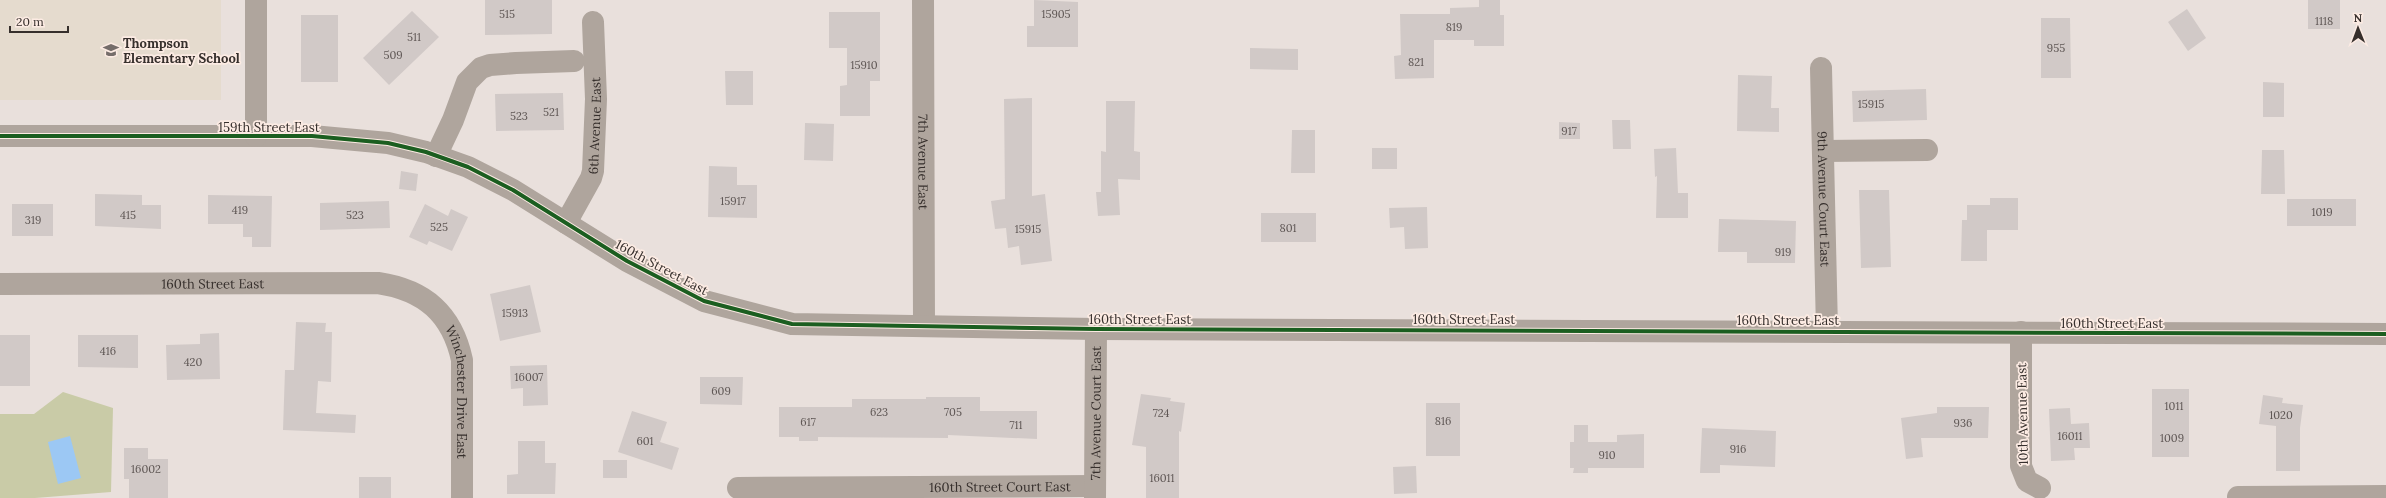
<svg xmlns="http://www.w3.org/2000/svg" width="2386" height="498" font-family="Lora,serif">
  <rect width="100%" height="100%" fill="#e9e0dc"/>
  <rect fill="#e5dbce" x="0" y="0" width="221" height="100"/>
  <polygon fill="#c9cba7" points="63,392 113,408 111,492 35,498 0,498 0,414 34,414"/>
  <polygon fill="#9cc8f4" points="70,436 81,478 58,484 48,442"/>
  <g fill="#d1c9c7">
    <polygon points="485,0 552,0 552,34 485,35"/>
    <polygon points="1034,0 1078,2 1078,47 1027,47 1027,26 1034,26"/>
    <polygon points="1479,0 1500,0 1500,15 1504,15 1504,46 1474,46 1474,40 1434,40 1434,78 1395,79 1394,56 1401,55 1400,14 1450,14 1450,8 1479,7"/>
    <rect x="2308" y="0" width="32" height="29"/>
    <polygon points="2187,9 2206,38 2188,51 2168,22"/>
    <polygon points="412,11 439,37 389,85 363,58"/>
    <polygon points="829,12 880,12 880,81 870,81 870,116 840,116 840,86 847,85 847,48 829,48"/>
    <rect x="301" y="15" width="37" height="67"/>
    <polygon points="2041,18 2070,18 2071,78 2041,78"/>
    <polygon points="1250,48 1298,49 1298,70 1250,69"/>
    <polygon points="725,71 753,71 753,105 726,105"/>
    <polygon points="1738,75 1772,76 1771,108 1779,108 1779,132 1737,131"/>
    <polygon points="2263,82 2284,83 2284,117 2263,117"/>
    <polygon points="1926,89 1927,120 1853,122 1852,91"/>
    <polygon points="563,93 564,130 496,131 495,94"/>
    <polygon points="1032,98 1032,196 1045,194 1052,261 1021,265 1019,246 1008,248 1006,228 995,229 991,201 1005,199 1004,99"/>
    <polygon points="1106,101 1135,101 1134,151 1140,152 1140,180 1118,179 1120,215 1098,216 1096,192 1101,192 1101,151 1106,152"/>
    <polygon points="1612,120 1630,120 1631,149 1613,149"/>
    <polygon points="1559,122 1580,123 1580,139 1559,139"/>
    <polygon points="805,123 834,124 833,161 804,160"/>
    <polygon points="1292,130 1315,130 1315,173 1291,173"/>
    <rect x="1372" y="148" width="25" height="21"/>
    <polygon points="1676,148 1678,193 1688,193 1688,218 1656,218 1657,176 1655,177 1654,149"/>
    <polygon points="2262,150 2284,150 2285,194 2261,194"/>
    <polygon points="709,166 737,167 737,185 757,185 757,218 708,217"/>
    <polygon points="401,171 418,174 416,191 399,189"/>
    <polygon points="1859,190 1889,190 1891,267 1861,268"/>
    <polygon points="95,194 142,195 142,205 161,205 161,229 95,226"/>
    <polygon points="208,195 272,196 271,247 252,247 252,237 243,237 243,224 208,224"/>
    <polygon points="1990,198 2018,198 2018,230 1987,230 1987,261 1961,261 1962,220 1967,220 1967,205 1990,205"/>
    <rect x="2287" y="199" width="69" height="27"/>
    <polygon points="389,201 390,228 320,230 320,203"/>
    <rect x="12" y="204" width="41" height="32"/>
    <polygon points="425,204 448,216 451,209 468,217 452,251 429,241 427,245 409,237"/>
    <polygon points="1427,207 1428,248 1405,249 1404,227 1390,228 1389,208"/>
    <rect x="1261" y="213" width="55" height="29"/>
    <polygon points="1719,219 1796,221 1795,263 1747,263 1747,252 1718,252"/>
    <polygon points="530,285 541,332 500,341 490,294"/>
    <polygon points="296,322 326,323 325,332 332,332 331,382 318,381 316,413 356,415 355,433 283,430 285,370 294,370"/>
    <polygon points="219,333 220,379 167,380 166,345 200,344 200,334"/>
    <rect x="0" y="335" width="30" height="51"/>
    <polygon points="78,335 138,335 138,368 78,367"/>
    <polygon points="547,365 548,405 523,406 523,388 511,389 510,366"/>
    <polygon points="700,377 743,377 742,405 700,404"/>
    <rect x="2152" y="389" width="37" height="68"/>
    <polygon points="1141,394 1171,398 1170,401 1185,403 1181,432 1179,431 1179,498 1146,498 1146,447 1132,445"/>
    <polygon points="2263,395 2283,398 2282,403 2303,405 2300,428 2300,471 2276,471 2276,426 2259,424"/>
    <polygon points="926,397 980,397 980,411 1037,411 1037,439 948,435 948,438 818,437 818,441 799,441 799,437 779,437 779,407 852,407 852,399 926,399"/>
    <rect x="1426" y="403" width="34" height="53"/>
    <polygon points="1937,407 1989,407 1988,438 1921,438 1923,457 1906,459 1901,418 1937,413"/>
    <polygon points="2070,408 2071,424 2089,423 2090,448 2074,448 2075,460 2051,461 2049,409"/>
    <polygon points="632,411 667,422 660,442 679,448 672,470 618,452"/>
    <polygon points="1574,425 1588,425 1588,442 1617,442 1617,435 1644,434 1644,468 1588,468 1588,473 1573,473 1574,468 1570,468 1570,442 1574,442"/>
    <polygon points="1702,428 1776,431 1775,467 1720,465 1720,473 1700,473"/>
    <polygon points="518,441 545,441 545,463 556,463 555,494 507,494 507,475 518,474"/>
    <polygon points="124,448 148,448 148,459 168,459 168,498 129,498 129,479 124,479"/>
    <rect x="603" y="460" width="24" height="18"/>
    <polygon points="1416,466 1417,493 1394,494 1393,467"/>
    <rect x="359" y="477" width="32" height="21"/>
  </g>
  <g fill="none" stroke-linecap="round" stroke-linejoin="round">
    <g stroke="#afa59d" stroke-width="22">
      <path id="s1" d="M923 0 924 324"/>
      <path id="s2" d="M1821 68 1827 330"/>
      <polyline points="0,136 312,136 388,143 426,152 468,167 513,190 627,261 704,301 792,324 1096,329 2386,334"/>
      <polyline points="256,136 256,0"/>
      <polyline points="1823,151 1927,150"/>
      <polyline points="436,156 453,120 467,82 481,68 490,65 516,63 574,61"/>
      <path id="s3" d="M566 223 591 178 593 171 596 99 593 22"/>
      <path id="s4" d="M0 284 378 283C425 290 452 314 462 360V498"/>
      <polyline points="2021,332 2021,466 2027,481 2040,488"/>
      <path id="s5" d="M738 488 1095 486"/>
      <polyline points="2238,497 2386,496"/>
      <path id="s6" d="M1095 498 1096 329"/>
    </g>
    <defs>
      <polyline id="cycleway" points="0,136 312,136 388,143 426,152 468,167 513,190 627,261 704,301 792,324 1096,329 2386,334"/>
    </defs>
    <use href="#cycleway" stroke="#fcebe3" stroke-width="6"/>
    <use href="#cycleway" stroke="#1b5e20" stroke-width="4"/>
  </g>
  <defs>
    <symbol id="school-bare" viewBox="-9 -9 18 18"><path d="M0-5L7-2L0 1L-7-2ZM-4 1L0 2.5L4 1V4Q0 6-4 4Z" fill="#756d6a" stroke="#fcebe3" stroke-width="2.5" paint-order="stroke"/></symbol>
  </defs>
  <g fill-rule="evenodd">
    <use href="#school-bare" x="100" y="39" width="22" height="22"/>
  </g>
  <g text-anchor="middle" stroke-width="3.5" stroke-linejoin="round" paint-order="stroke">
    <g font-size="11" fill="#5e5654">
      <text x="507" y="18">515</text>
      <text x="1056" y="18">15905</text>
      <text x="2324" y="25">1118</text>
      <text x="1454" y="31">819</text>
      <text x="414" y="41">511</text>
      <text x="2056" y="52">955</text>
      <text x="393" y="59">509</text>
      <text x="1416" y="66">821</text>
      <text x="864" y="69">15910</text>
      <text x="1871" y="108">15915</text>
      <text x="551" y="116">521</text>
      <text x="519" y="120">523</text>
      <text x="1569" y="135">917</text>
      <text x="733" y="205">15917</text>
      <text x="240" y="214">419</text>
      <text x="2322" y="216">1019</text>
      <text x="128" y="219">415</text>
      <text x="355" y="219">523</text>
      <text x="33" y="224">319</text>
      <text x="439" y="231">525</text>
      <text x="1288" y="232">801</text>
      <text x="1028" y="233">15915</text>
      <text x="1783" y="256">919</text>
      <text x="515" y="317">15913</text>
      <text x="108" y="355">416</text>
      <text x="193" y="366">420</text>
      <text x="529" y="381">16007</text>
      <text x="721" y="395">609</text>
      <text x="2174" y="410">1011</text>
      <text x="879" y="416">623</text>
      <text x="953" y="416">705</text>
      <text x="1161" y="417">724</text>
      <text x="2281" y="419">1020</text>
      <text x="1443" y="425">816</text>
      <text x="808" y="426">617</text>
      <text x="1963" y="427">936</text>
      <text x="1016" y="429">711</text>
      <text x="2070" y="440">16011</text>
      <text x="2172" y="442">1009</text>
      <text x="645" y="445">601</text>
      <text x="1738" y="453">916</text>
      <text x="1607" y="459">910</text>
      <text x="146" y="473">16002</text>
      <text x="1162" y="482">16011</text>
    </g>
    <g font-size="13" font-weight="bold" fill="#362f2c" stroke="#fcebe3" text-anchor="start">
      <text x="123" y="48">Thompson<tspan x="123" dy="15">Elementary School</tspan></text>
    </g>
    <g font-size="13" fill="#362f2c" stroke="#fcebe3">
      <text dy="5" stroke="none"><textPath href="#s3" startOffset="104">6th Avenue East</textPath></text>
      <text x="269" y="132">159th Street East</text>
      <text dy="5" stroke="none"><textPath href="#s1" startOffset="162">7th Avenue East</textPath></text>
      <text dy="5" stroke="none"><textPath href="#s2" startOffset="131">9th Avenue Court East</textPath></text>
      <text transform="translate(662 267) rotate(28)" y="5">160th Street East</text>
      <text dy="5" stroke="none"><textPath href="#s4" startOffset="213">160th Street East</textPath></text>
      <text x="1140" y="324">160th Street East</text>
      <text x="1464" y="324">160th Street East</text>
      <text x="1788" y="325">160th Street East</text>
      <text x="2112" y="328">160th Street East</text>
      <text dy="5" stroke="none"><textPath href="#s4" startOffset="532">Winchester Drive East</textPath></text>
      <text dy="5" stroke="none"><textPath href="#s6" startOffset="85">7th Avenue Court East</textPath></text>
      <text transform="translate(2022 414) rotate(-91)" y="5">10th Avenue East</text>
      <text dy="5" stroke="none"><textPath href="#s5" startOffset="262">160th Street Court East</textPath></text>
    </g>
  </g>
  <g transform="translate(2358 28) rotate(359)" stroke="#fcebe3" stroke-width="3" paint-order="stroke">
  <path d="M0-3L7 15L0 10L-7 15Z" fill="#362f2c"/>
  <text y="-6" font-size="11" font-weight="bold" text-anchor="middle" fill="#362f2c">N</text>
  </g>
  <path d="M10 26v6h58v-6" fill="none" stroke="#362f2c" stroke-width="2"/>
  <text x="16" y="26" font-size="12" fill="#362f2c" stroke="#fcebe3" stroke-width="3" paint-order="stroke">20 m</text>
</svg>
